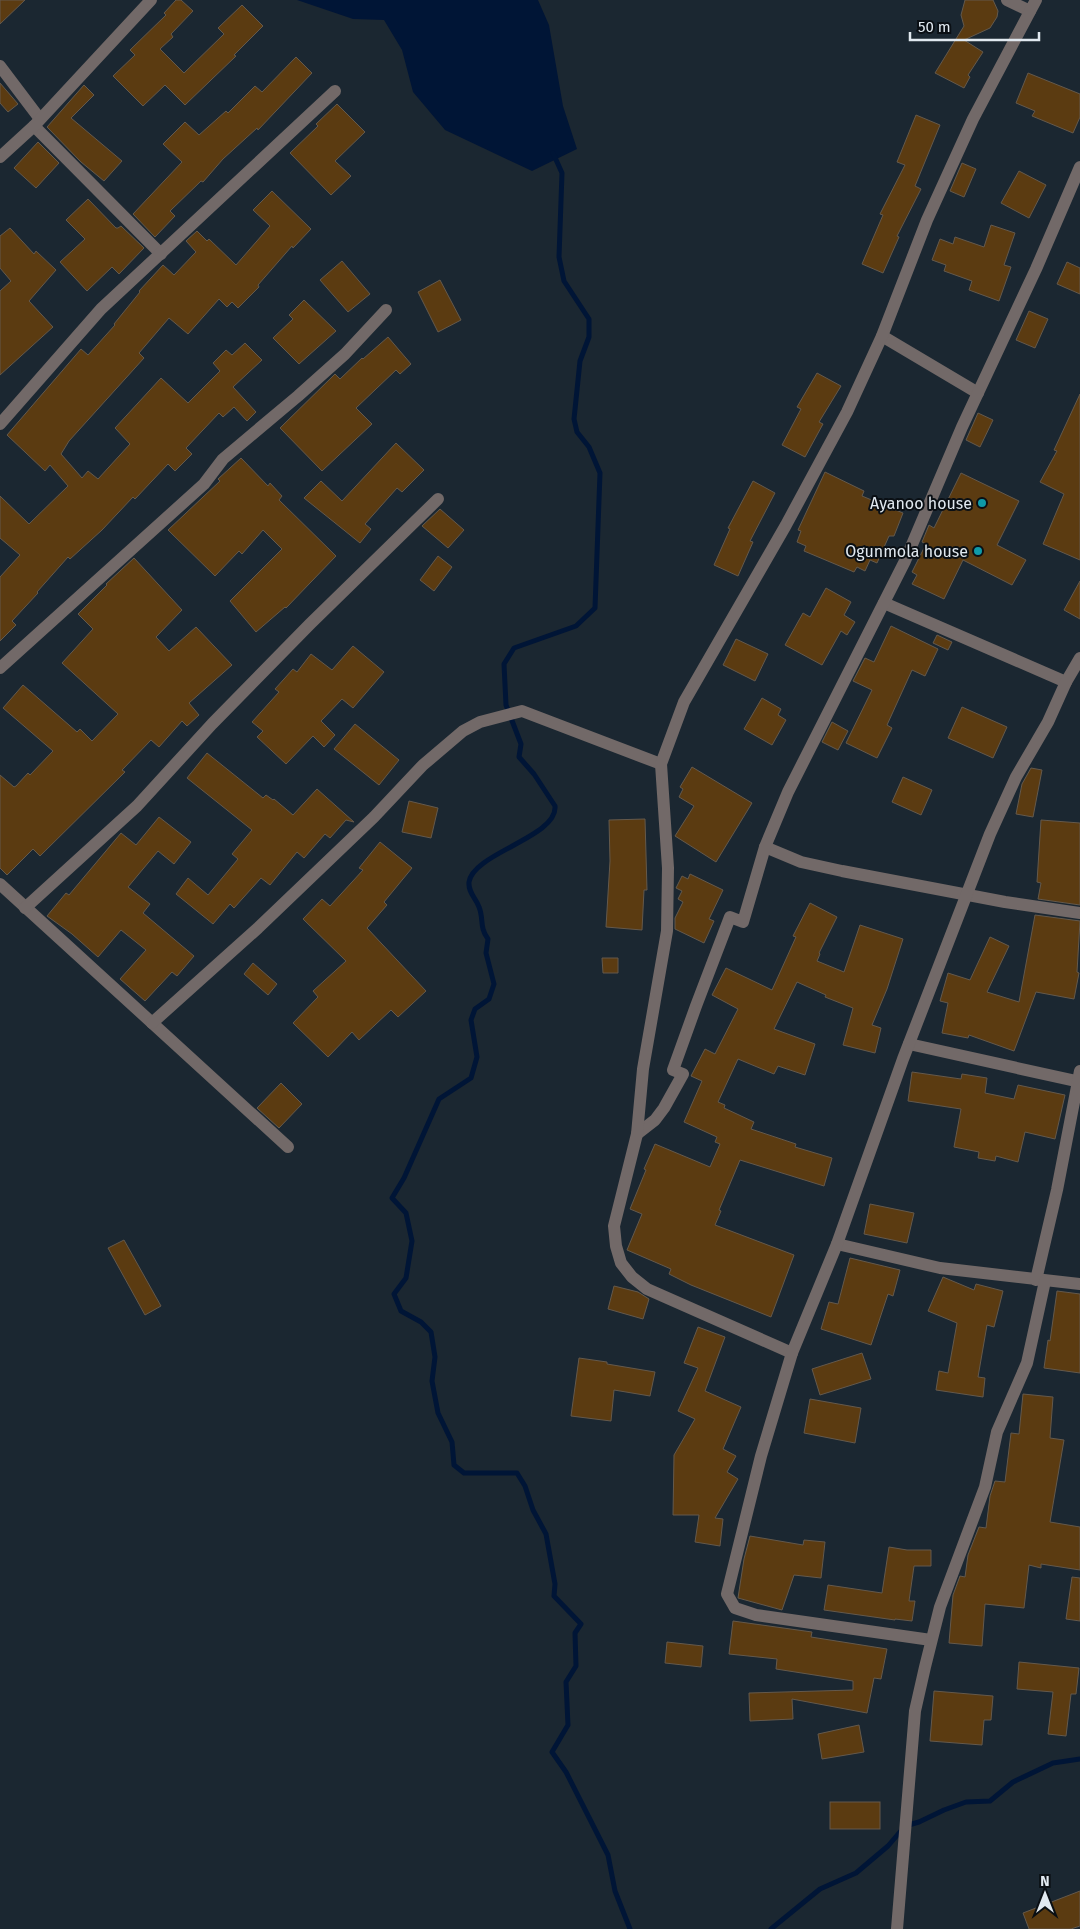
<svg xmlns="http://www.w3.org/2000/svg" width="1080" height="1929" font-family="'Fira Sans',sans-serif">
  <rect width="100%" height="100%" fill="#1b2731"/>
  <polygon fill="#001536" points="297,0 538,0 549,25 563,106 577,149 532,171 445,130 413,92 402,50 384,20 353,19"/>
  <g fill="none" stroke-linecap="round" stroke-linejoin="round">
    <g stroke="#001536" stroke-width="5">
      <path d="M553 153 562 173 559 257 564 281 589 319V337L580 361 574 419 577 432 589 447 600 473 595 608 576 626 514 648 504 664 506 705 521 744 519 757 534 774 555 806C558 837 473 853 469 882 468 893 476 898 479 907 484 919 479 927 488 939L486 953 494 984 489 999 475 1009 471 1020 477 1057 471 1078 439 1099 404 1178 392 1198 406 1213 412 1241 406 1278 394 1294 401 1311 421 1322 431 1332 435 1357 432 1381 438 1413 452 1442 454 1465 464 1473H517L525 1486 533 1510 546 1534 555 1584 554 1596 581 1624 575 1633 576 1666 566 1682 568 1725 552 1752 566 1772 608 1855 615 1891 630 1929"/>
      <polyline points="771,1929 820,1889 856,1873 888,1846 905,1826 919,1822 944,1810 966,1802 990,1801 1013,1782 1053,1763 1080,1759"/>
    </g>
  </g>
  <g fill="#5b3b11" stroke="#64594c">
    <polygon points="0,0 25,0 0,24"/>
    <polygon points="176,0 181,0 193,11 171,34 173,37 160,49 184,73 224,34 218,28 242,5 263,26 234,55 236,56 185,105 165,85 143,106 113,76 135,55 130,50 166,15 164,13"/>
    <polygon points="965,0 993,0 998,11 997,17 990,28 964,40 983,52 968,75 970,77 964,88 935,73 964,26 961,15"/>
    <polygon points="296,57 312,73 258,130 257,128 223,159 203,182 201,181 170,211 175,216 155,237 133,214 182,162 163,144 185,122 199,135 226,111 228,113 255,86 262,92"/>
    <polygon points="1028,73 1080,94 1080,117 1073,133 1032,116 1035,111 1016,103"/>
    <polygon points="0,83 18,104 8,112 0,103"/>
    <polygon points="84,85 94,95 71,118 122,161 104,181 81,162 47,127"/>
    <polygon points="337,104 365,132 335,161 351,176 331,195 290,153 318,126 316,124"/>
    <polygon points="916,115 940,125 915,186 921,189 897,236 899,237 883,273 862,264 883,215 880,214 905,165 897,162"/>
    <polygon points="38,142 59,163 36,188 14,168"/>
    <polygon points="962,163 976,169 964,197 950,191"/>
    <polygon points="1019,171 1046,185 1029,218 1001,203"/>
    <polygon points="272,191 311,229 293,248 292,246 258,285 259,287 238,308 232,302 227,307 219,299 188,334 169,318 139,353 144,358 69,441 61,454 82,478 88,471 98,479 130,444 115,428 161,378 188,403 220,371 213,363 226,350 232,355 245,343 262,360 233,387 256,412 247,421 234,407 223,417 219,413 186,448 192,454 175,471 168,464 135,499 133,497 102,530 70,559 68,557 37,592 38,593 12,621 16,625 0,641 0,577 20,555 0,538 0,496 29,524 68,486 50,465 45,471 7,435 81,349 88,355 115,325 114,324 140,292 139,291 163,265 174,275 196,252 186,241 197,231 207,241 209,239 236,265 270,226 253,210"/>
    <polygon points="88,199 116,228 118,228 121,226 144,248 119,274 112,267 87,291 60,262 85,239 66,220"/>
    <polygon points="991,225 1015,233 1004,265 1011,267 999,301 969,290 972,281 944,271 946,265 932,260 940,239 953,244 955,237 984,247"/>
    <polygon points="10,228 34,254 36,251 56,270 29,301 53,327 0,375 0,291 11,281 0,268 0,236"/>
    <polygon points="342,261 370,294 348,312 320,280"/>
    <polygon points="1067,262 1080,268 1080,294 1057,284"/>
    <polygon points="440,280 461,320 438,332 418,292"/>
    <polygon points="304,300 336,331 299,364 273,338 293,319 289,315"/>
    <polygon points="1029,311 1048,319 1035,348 1016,340"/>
    <polygon points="388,337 411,364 400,374 396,370 356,408 372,424 322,471 280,428 335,374 340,379 362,358 363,359"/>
    <polygon points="817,373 841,386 819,422 823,424 805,457 782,445 801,409 797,407"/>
    <polygon points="1080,394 1080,560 1043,544 1064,494 1040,482 1057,451 1054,450"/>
    <polygon points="978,413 993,420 980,447 966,440"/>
    <polygon points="396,443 424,470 402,492 397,488 365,524 371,529 360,543 304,498 321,481 342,501"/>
    <polygon points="241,458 268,486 270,483 282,496 279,500 336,556 286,608 285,607 256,632 230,601 282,549 263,530 242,554 239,551 215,576 168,530 220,481 218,479"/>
    <polygon points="825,472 864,491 862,496 903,513 894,536 889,536 877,563 870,560 865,571 857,567 854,572 804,551 806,546 797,542 801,531 798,530"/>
    <polygon points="961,473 1019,501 997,545 1026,560 1012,585 963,560 944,599 912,584 917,575 912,572 926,544 922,542 929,525 934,528"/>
    <polygon points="753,481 775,493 750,541 753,542 738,576 714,565 730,529 728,528"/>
    <polygon points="440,509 464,530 448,548 422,526"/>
    <polygon points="438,556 452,567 434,591 420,580"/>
    <polygon points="134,558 182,610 156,637 169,651 196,627 232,665 189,703 199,715 187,726 182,721 159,747 151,740 122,770 125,772 40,856 33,849 7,875 0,868 0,775 14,787 16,786 28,773 30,775 53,751 3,708 23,685 77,732 80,729 92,741 118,714 62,663 93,629 78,614 107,585 106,584"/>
    <polygon points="1080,581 1080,619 1064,610"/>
    <polygon points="826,588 851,602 844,615 855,622 847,635 841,631 822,665 785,645 803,613 810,617"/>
    <polygon points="891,626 938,649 925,676 912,670 887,725 892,728 877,758 846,743 872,690 853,681 865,658 874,662"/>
    <polygon points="937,635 952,642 948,650 933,643"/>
    <polygon points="736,639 768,654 755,681 723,665"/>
    <polygon points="353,646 384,672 353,708 342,699 321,721 335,735 324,747 313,736 286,764 257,737 263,731 252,722 279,692 275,689 293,669 297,672 311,654 332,670"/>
    <polygon points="762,698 781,709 778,715 786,720 772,745 744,729"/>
    <polygon points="962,707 1007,727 993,758 948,738"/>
    <polygon points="832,722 848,731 838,750 822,742"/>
    <polygon points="355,724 399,760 379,785 334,749"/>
    <polygon points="207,753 263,798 266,795 273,800 274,799 293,815 317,789 354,822 346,820 330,838 325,834 304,858 297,852 270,885 261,878 234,908 230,904 213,924 176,894 188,878 208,895 238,859 232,854 252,830 187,778"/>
    <polygon points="692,767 752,803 716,862 675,836 694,806 679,797 683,789 680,787"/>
    <polygon points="1031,768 1042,770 1033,817 1016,814 1022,784"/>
    <polygon points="903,777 932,790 921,815 892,802"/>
    <polygon points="409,801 438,808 431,838 402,832"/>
    <polygon points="159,817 191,842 174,864 158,851 128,887 150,904 143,913 194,956 177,976 172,972 145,1001 120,979 146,950 121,930 98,957 72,934 47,916 66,893 69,895 121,833 136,845"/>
    <polygon points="645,819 647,890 644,890 642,930 606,927 610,861 609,820"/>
    <polygon points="1041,820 1080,823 1080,905 1038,899 1041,883 1037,882"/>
    <polygon points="380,842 412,868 384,902 387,905 367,928 426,991 398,1017 391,1010 359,1040 352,1032 328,1057 293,1023 318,997 313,991 346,961 303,919 322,899 330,906 363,870 359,868"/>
    <polygon points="690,874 723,890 709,919 714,921 704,943 675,929 675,918 683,902 678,899 682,891 676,888 682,876 688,879"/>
    <polygon points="810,903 837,917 819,953 820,954 817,961 844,972 860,925 903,939 887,989 872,1025 881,1028 875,1053 843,1045 853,1008 825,997 826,995 797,982 774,1029 815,1044 805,1075 778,1066 774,1074 738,1059 718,1102 725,1105 724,1108 754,1122 751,1129 796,1144 795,1147 832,1158 824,1186 740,1160 719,1210 721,1211 715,1225 794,1255 771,1317 691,1285 669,1274 671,1269 627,1250 642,1214 630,1209 646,1170 644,1169 655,1144 710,1167 720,1144 715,1142 717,1137 684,1122 702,1081 691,1076 705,1049 715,1054 738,1009 712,995 726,968 772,990 796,937 793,936"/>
    <polygon points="1035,915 1080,921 1077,972 1079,973 1074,999 1036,992 1014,1051 969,1035 968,1038 942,1033 948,1003 940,1001 948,973 970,980 990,937 1009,946 987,992 1019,1002"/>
    <polygon points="602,958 618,958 618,973 603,973"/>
    <polygon points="253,963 277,984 268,995 244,974"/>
    <polygon points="912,1072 961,1079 962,1074 987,1078 985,1093 1014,1099 1018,1085 1065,1095 1055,1139 1025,1132 1018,1162 996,1156 995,1161 978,1158 979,1152 954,1147 961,1109 908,1101"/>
    <polygon points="281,1083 302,1104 279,1128 257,1108"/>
    <polygon points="870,1204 914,1213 907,1243 864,1234"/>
    <polygon points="124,1240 161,1306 145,1315 108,1248"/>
    <polygon points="850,1258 900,1270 893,1296 888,1294 871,1345 821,1329 829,1302 838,1304"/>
    <polygon points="943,1277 974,1290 976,1284 1003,1291 994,1327 987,1325 978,1377 985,1378 983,1397 936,1390 939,1371 948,1373 957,1323 928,1311"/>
    <polygon points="614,1286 638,1292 649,1299 643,1319 608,1309"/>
    <polygon points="1057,1291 1080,1294 1080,1373 1044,1368 1048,1340 1050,1341"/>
    <polygon points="698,1327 725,1337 705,1391 741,1407 723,1449 736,1456 727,1472 738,1479 715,1518 723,1519 720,1546 695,1542 699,1515 673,1515 674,1455 695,1419 678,1411 698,1368 684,1363"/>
    <polygon points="862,1353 871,1379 820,1395 812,1369"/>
    <polygon points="579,1358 607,1362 607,1364 655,1372 650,1396 614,1390 611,1421 571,1416"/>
    <polygon points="1023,1394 1053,1397 1050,1438 1064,1440 1050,1522 1080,1527 1080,1570 1041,1564 1041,1568 1029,1565 1024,1608 985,1604 982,1646 949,1643 953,1595 960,1576 965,1577 968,1555 979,1527 986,1528 990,1496 995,1481 1005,1482 1011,1433 1019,1434"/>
    <polygon points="810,1399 861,1408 855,1443 804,1433"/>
    <polygon points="750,1536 803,1545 804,1540 825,1542 821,1578 794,1575 782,1610 738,1598 744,1559"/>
    <polygon points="889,1547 907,1550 931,1550 931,1566 914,1566 909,1601 915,1601 912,1621 895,1619 895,1620 824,1610 828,1585 882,1593"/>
    <polygon points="1072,1577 1080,1578 1080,1621 1066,1619"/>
    <polygon points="733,1621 812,1632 811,1637 887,1649 881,1679 874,1678 867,1713 792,1699 793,1719 750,1721 749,1693 853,1690 853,1681 776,1669 777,1659 729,1654"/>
    <polygon points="667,1642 703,1646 701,1667 665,1663"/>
    <polygon points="1019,1662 1079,1668 1076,1694 1071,1694 1066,1736 1048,1734 1053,1692 1017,1689"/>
    <polygon points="934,1691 993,1696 991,1720 984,1720 982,1745 930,1741"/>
    <polygon points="859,1725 864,1752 822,1759 818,1734"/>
    <rect x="830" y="1802" width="50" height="27"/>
    <polygon points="1080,1891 1080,1926 1071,1929 1029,1929 1023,1913"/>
  </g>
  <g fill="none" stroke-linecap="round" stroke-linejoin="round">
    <g stroke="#726968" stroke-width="12">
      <polyline points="1007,0 1030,11"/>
      <polyline points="0,66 40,119"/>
      <polyline points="34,126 161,254"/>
      <polyline points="0,157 34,126 151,0"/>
      <polyline points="882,336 978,393"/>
      <polyline points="0,424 101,309 335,91"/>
      <polyline points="884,603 1066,682"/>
      <polyline points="0,668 204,484 223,459 298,396 345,354 386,310"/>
      <polyline points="765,847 801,862 842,871 1005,902 1080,913"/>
      <polyline points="0,884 288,1147"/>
      <polyline points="25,908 137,806 212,724 310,624 438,499"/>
      <polyline points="152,1023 258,928 374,817 423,765 463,731 480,722 522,711 661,764"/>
      <polyline points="909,1044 1080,1082"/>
      <polyline points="637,1134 655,1120 664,1108 683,1074 673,1070 696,1006 730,917 743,922 765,847 788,792 905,561 962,427 1036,269 1080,167"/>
      <polyline points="837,1244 940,1268 1080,1284"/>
      <polyline points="1036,1280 1057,1190 1080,1071"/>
      <polyline points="792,1353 647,1289 632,1277 621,1263 616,1246 614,1226 637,1134 643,1069 667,931 668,868 661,764 684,702 786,525 847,412 882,336 927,220 973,119 1036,0"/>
      <polyline points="931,1640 756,1615 735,1608 727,1594 761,1456 792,1353 837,1244 903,1059 990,834 1016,777 1048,722 1066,682 1080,658"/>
      <polyline points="897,1929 915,1711 925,1667 940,1607 985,1487 997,1432 1027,1363 1045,1281"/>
    </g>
  </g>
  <g fill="#0f9aa8" stroke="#0a0f14" stroke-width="2">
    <circle cx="982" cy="503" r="5"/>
    <circle cx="978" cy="551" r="5"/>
  </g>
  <g text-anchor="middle" stroke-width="4" stroke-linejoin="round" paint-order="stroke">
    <g font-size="16" fill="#e1e9f0" stroke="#0a0f14" text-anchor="end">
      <text x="972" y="509">Ayanoo house</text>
      <text x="968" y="557">Ogunmola house</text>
    </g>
  </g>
  <g transform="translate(1045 1894)" stroke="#0a0f14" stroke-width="4" paint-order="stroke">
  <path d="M0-4L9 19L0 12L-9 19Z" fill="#e1e9f0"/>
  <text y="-8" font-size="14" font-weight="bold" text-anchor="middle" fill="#e1e9f0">N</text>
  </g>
  <path d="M910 32v8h129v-8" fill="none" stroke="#e1e9f0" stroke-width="2.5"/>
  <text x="918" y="32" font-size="15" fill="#e1e9f0" stroke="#0a0f14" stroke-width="4" paint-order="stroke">50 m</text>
</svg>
